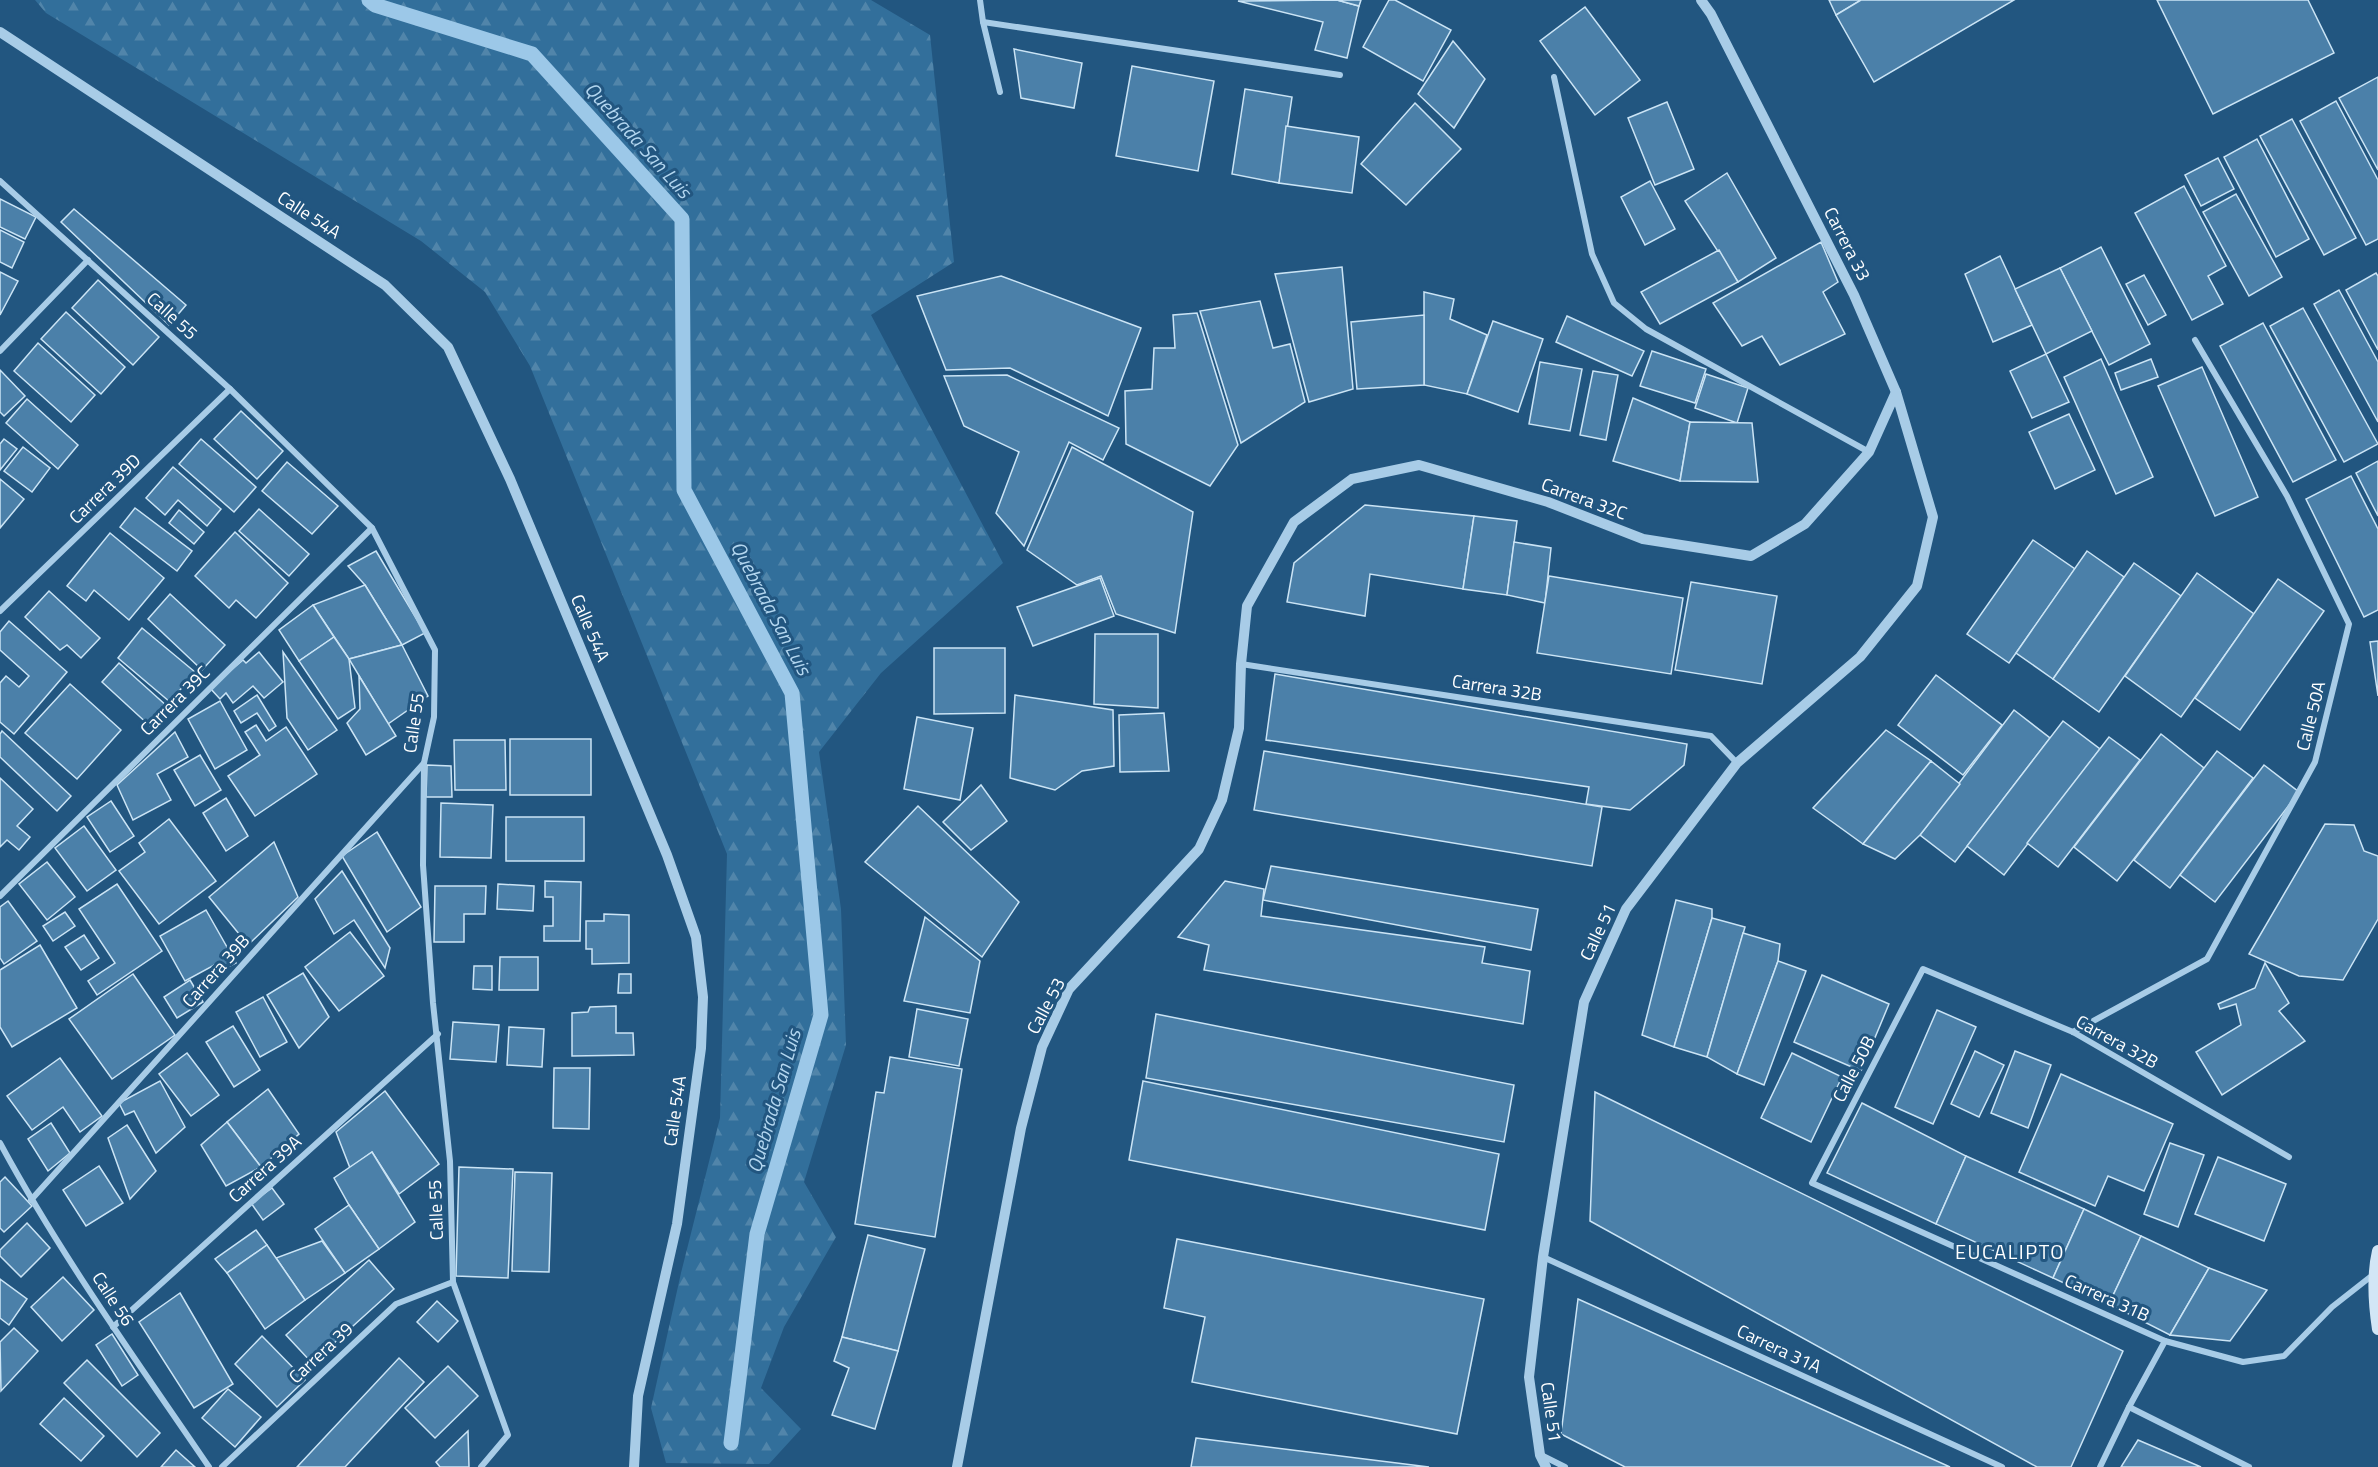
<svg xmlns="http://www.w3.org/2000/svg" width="2378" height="1467" font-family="'Titillium Web',sans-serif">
  <defs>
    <pattern id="forest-firs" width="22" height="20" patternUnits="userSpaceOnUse" patternTransform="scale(1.5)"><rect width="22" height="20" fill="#326f9b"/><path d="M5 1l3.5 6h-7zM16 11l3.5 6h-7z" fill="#5185aa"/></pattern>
  </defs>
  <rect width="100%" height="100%" fill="#225680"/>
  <polygon fill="url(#forest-firs)" points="35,0 871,0 930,35 954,262 871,315 1003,563 881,673 819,752 841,909 846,1045 804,1182 836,1237 784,1327 761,1388 801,1429 769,1464 666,1463 651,1408 681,1273 720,1118 727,854 530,366 485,292 421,241 46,13"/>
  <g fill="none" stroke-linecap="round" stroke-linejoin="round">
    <polyline stroke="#9cc8e8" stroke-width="15" points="369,0 375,5 532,54 682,219 684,490 792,693 821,1015 757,1234 731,1443"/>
  </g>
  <g fill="#4b80a9" stroke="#cbe4f5" stroke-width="1.5">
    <polygon points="1337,0 1359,6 1347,58 1315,50 1323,22 1238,1"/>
    <polygon points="1337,0 1361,0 1359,6"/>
    <polygon points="1389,0 1395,0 1451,30 1423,81 1363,47"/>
    <polygon points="1829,0 1861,0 1836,15"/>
    <polygon points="1861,0 2014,0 1874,82 1836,15"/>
    <polygon points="2157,0 2308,0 2334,53 2213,114"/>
    <polygon points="1585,7 1640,80 1595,115 1540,41"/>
    <polygon points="1453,41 1485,79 1454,128 1418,94"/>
    <polygon points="1014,49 1082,63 1074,108 1021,98"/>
    <polygon points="1132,66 1214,81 1198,171 1116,156"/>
    <polygon points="2378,77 2378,170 2339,98"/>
    <polygon points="1245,89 1292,97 1279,183 1232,174"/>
    <polygon points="2336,101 2378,180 2378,239 2366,245 2300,121"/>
    <polygon points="1667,102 1694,169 1655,185 1628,118"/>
    <polygon points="1415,103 1461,149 1406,205 1361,164"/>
    <polygon points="2292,119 2356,238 2324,255 2260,136"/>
    <polygon points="1286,126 1359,137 1352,193 1279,183"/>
    <polygon points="2257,139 2309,239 2276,257 2224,157"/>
    <polygon points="2218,158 2234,189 2201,206 2185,175"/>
    <polygon points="1727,173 1776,258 1738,282 1685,201"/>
    <polygon points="1650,181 1675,229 1645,245 1621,197"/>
    <polygon points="2184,186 2226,266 2208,276 2223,304 2192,320 2135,213"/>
    <polygon points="2236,194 2282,277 2249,296 2203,212"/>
    <polygon points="0,199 36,217 25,239 0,227"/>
    <polygon points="74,209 186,305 169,325 61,222"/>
    <polygon points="0,230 24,242 12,268 0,262"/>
    <polygon points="1821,242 1838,282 1823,292 1845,334 1780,365 1762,336 1742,346 1713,303"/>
    <polygon points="2101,247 2150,344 2109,365 2060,268"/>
    <polygon points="1719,250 1738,282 1660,324 1641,292"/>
    <polygon points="2000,256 2032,325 1993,342 1965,274"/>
    <polygon points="1342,267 1353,389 1309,402 1275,274"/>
    <polygon points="2060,268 2092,331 2046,354 2015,289"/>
    <polygon points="0,272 18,281 0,315"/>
    <polygon points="2376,273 2378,276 2378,350 2346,290"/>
    <polygon points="2144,275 2166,315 2148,325 2126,284"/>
    <polygon points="1001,276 1141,328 1108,416 1010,368 946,370 917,296"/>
    <polygon points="98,280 159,337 133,365 72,308"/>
    <polygon points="2339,290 2378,362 2378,422 2314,304"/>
    <polygon points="1424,292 1454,299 1450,319 1487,335 1467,394 1424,385"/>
    <polygon points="1260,301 1273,348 1290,344 1305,402 1241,443 1200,311"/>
    <polygon points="2303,308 2378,444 2344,462 2270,326"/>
    <polygon points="66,312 125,367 101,394 41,339"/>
    <polygon points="1197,313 1238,445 1210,486 1126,444 1125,391 1152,389 1154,348 1175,348 1173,315"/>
    <polygon points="1424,315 1424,385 1357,389 1351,322"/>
    <polygon points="1567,316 1644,351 1632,376 1556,342"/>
    <polygon points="1493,321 1543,339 1518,412 1467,394"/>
    <polygon points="2263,323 2336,460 2293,482 2220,346"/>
    <polygon points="38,343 95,395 71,422 14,371"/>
    <polygon points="1652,351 1706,369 1695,403 1640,386"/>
    <polygon points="2046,354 2069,402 2032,418 2010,371"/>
    <polygon points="2101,359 2153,477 2116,494 2064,377"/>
    <polygon points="2151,359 2158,377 2121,390 2115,373"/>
    <polygon points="1540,362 1582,369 1570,431 1529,424"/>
    <polygon points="2202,367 2258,497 2215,516 2158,386"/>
    <polygon points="0,370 25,396 4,416 0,412"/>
    <polygon points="1593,371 1618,375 1606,440 1580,435"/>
    <polygon points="1706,374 1748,388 1737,423 1695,408"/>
    <polygon points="1007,375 1119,428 1103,460 1069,442 1024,546 996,513 1019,452 964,426 944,376"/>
    <polygon points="1633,398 1690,422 1680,481 1613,461"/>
    <polygon points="27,399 78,445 58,469 6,423"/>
    <polygon points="241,411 283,451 257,479 214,439"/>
    <polygon points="2069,414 2095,470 2055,489 2029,432"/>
    <polygon points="1690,422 1752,423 1758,482 1680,481"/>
    <polygon points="4,439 17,449 0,470 0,444"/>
    <polygon points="201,439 256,487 234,512 179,464"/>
    <polygon points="23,447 50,468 32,492 4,471"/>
    <polygon points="1072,447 1193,512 1175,633 1116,614 1101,576 1077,585 1027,550"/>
    <polygon points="2378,461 2378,516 2356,473"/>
    <polygon points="287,462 338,506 312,534 262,491"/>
    <polygon points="173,467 221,509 207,526 178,500 165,515 146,498"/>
    <polygon points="2351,476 2378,529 2378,610 2364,617 2306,499"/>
    <polygon points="0,479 24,499 0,528"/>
    <polygon points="1365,505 1474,516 1463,589 1370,574 1365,616 1287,602 1294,563"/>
    <polygon points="135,508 192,551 177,571 120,527"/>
    <polygon points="259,509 309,554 289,576 239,531"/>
    <polygon points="179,510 204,532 194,544 169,523"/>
    <polygon points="1474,516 1517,521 1507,595 1463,589"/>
    <polygon points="235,532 288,583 256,618 236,600 229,608 195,576"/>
    <polygon points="110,533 164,578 129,620 94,590 86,601 67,586"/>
    <polygon points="2033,540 2075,569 2009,663 1967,634"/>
    <polygon points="1514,542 1551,548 1545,603 1507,595"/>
    <polygon points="376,551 425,633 402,645 365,585 348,566"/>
    <polygon points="2087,551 2124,577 2053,679 2016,653"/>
    <polygon points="2134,563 2181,596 2099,712 2053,679"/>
    <polygon points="2197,573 2254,614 2181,717 2125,676"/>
    <polygon points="1549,576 1683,598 1671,674 1537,653"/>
    <polygon points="1100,578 1114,616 1033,646 1017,607"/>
    <polygon points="2278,579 2324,611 2240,730 2195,698"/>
    <polygon points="1691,582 1777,596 1762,684 1675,670"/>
    <polygon points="365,585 402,645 349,659 313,605"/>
    <polygon points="49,591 100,638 81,658 67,645 60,650 25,617"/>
    <polygon points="170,594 225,645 202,670 148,619"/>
    <polygon points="313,605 334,637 299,661 279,630"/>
    <polygon points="9,621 67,672 14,734 0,722 0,683 6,676 19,687 29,676 0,650 0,632"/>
    <polygon points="142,628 195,672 170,702 118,658"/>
    <polygon points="1095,634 1158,634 1158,708 1094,704"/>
    <polygon points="334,637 349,659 355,708 338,719 299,661"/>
    <polygon points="2378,641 2378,696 2370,642"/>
    <polygon points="402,645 428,696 388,724 349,659"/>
    <polygon points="934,648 1005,648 1005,713 934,714"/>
    <polygon points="259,652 283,682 264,698 253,686 233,703 226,693 220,699 210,688 243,660 246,663"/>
    <polygon points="283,652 337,730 308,750 287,718"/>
    <polygon points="119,663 168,707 151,727 102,682"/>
    <polygon points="1275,674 1687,744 1684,765 1630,810 1586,804 1589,787 1266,740"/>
    <polygon points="1936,675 2002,725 1963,775 1898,725"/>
    <polygon points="359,676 396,736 366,755 347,723 360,709"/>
    <polygon points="70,684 121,730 77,779 25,733"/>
    <polygon points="257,695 276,726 269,731 257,713 241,723 234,711"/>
    <polygon points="1015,695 1113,710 1114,766 1082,771 1055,790 1010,778"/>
    <polygon points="220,701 247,750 215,769 188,719"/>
    <polygon points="2014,710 2050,738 1955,862 1920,835"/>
    <polygon points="1164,713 1169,771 1120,772 1119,715"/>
    <polygon points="917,717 973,728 960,800 904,789"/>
    <polygon points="2063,721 2100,749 2004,875 1967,846"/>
    <polygon points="256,725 266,741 286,727 317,774 255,816 228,776 260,755 245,732"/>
    <polygon points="1886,730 1931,761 1863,844 1813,808"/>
    <polygon points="2,731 71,796 57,811 0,757 0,734"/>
    <polygon points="175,732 188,757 157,774 171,800 133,820 117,785"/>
    <polygon points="2161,734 2204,768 2117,881 2074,847"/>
    <polygon points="2109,737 2140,760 2058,867 2027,843"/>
    <rect x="510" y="739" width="81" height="56"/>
    <polygon points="454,740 505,740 506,790 455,790"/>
    <polygon points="1264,751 1602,807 1592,866 1254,810"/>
    <polygon points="2217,751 2253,778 2170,888 2134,860"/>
    <polygon points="200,755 221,790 195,806 174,770"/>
    <polygon points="1931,761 1960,784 1920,835 1895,859 1863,844"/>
    <polygon points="427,765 451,766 452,797 426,797"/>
    <polygon points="2264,765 2299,792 2215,902 2180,875"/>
    <polygon points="0,778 33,809 17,826 30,837 19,850 7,840 0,847"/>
    <polygon points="981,785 1007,821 971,850 943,822"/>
    <polygon points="226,798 248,836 226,851 203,813"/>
    <polygon points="111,801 134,836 110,852 87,817"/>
    <polygon points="441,803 493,805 491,858 440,857"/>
    <polygon points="918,806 1019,902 982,957 865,862"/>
    <rect x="506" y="817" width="78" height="44"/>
    <polygon points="169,819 216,881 159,924 119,871 145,852 139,843"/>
    <polygon points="2325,824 2354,825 2364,851 2378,856 2378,919 2343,980 2299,976 2249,954"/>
    <polygon points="84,826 116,870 87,891 55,848"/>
    <polygon points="377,832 421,907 387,932 342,856"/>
    <polygon points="274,842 298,897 248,945 209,897"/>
    <polygon points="47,862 75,897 47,920 19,884"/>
    <polygon points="1271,866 1538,909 1531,950 1263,900"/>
    <polygon points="342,871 390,948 385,968 354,920 334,934 315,899"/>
    <polygon points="545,881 581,882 580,941 544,941 544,926 553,926 553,897 545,897"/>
    <polygon points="1225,881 1264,889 1261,916 1485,947 1482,963 1530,971 1523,1024 1204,970 1209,945 1178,937"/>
    <polygon points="117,884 162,951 97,995 88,981 115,963 79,909"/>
    <polygon points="498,884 534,886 533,911 497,909"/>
    <polygon points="435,886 486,886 485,914 464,914 464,942 434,942"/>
    <polygon points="1676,900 1712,909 1712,918 1674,1047 1642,1035"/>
    <polygon points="8,901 37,941 4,964 0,958 0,907"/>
    <polygon points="206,910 236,963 222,970 218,963 185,981 160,936"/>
    <polygon points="65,912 75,926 53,941 43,926"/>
    <polygon points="604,914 629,915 629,963 592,964 592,949 586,949 586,921 604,921"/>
    <polygon points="925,917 980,961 970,1013 904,1001"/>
    <polygon points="1712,918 1745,927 1707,1057 1674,1047"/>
    <polygon points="350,932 384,976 339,1011 305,967"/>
    <polygon points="1743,933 1780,944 1778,961 1737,1074 1707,1057"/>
    <polygon points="84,935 99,958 81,970 65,947"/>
    <polygon points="40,945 77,1008 12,1047 0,1027 0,970"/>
    <polygon points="500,957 538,957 538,990 499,990"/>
    <polygon points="1778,961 1806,971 1764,1085 1737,1074"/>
    <polygon points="2265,963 2289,1003 2279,1011 2305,1041 2222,1095 2196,1052 2241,1025 2236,1004 2220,1009 2218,1004 2255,988"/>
    <polygon points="474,966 492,966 492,990 473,989"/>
    <polygon points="303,973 329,1017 299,1048 267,995"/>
    <polygon points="133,974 175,1035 112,1079 69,1019"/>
    <polygon points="619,974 631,974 631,993 618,993"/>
    <polygon points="1822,975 1889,1004 1861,1071 1794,1042"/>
    <polygon points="190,980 203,1002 177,1018 164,997"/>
    <polygon points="263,997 287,1042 260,1057 236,1012"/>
    <polygon points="616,1006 616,1033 633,1033 634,1055 572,1056 572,1013 588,1012 590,1007"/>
    <polygon points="917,1009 968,1019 959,1066 909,1057"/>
    <polygon points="1937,1010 1976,1027 1933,1124 1895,1107"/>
    <polygon points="1156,1014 1514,1085 1504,1142 1146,1078"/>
    <polygon points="453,1022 499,1025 496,1062 450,1059"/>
    <polygon points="233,1026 260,1070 234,1087 206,1042"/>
    <polygon points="509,1027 544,1029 542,1067 507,1065"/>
    <polygon points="1975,1051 2004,1065 1979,1117 1951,1104"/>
    <polygon points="2015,1051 2051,1065 2028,1128 1991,1113"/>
    <polygon points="187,1053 219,1095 191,1116 159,1074"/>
    <polygon points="1792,1053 1842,1077 1811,1142 1761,1118"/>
    <polygon points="890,1057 962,1069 935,1237 855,1224 876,1092 884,1093"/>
    <polygon points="60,1058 102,1116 80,1132 63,1107 32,1130 7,1096"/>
    <polygon points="554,1068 590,1068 589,1129 553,1128"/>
    <polygon points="2061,1074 2173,1124 2144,1191 2108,1176 2095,1206 2019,1172"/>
    <polygon points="160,1081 185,1127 156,1153 134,1111 125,1115 119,1103"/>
    <polygon points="1143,1081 1499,1154 1485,1230 1129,1160"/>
    <polygon points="268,1089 299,1134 261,1167 227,1122"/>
    <polygon points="385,1091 439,1164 399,1194 372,1152 350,1168 336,1132"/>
    <polygon points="1595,1092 2123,1351 2071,1467 2037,1467 1590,1221"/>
    <polygon points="1862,1103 1966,1156 1936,1224 1827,1173"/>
    <polygon points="227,1122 261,1167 226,1186 201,1145"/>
    <polygon points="51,1123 70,1153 48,1171 28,1139"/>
    <polygon points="127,1125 156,1171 130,1199 108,1138"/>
    <polygon points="2170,1143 2204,1155 2178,1227 2144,1214"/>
    <polygon points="372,1152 415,1222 379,1249 349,1205 334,1178"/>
    <polygon points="1966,1156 2084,1209 2053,1278 1936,1224"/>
    <polygon points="2218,1157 2286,1184 2264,1241 2195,1214"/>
    <polygon points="99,1166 123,1203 86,1226 63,1190"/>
    <polygon points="459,1167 513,1169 508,1278 456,1276"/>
    <polygon points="515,1172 552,1173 549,1272 512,1271"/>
    <polygon points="5,1177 32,1206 4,1232 0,1228 0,1182"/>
    <polygon points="272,1188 284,1204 263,1220 251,1203"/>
    <polygon points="349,1205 379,1249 345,1273 315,1229"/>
    <polygon points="2084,1209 2141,1236 2109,1304 2053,1278"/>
    <polygon points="27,1223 50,1248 21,1277 0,1256 0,1250"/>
    <polygon points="256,1230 267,1245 227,1273 215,1259"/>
    <polygon points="868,1235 925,1249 898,1351 842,1337"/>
    <polygon points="2141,1236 2209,1268 2170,1335 2109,1304"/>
    <polygon points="1177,1239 1484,1299 1457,1434 1192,1382 1205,1317 1164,1308"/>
    <polygon points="322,1241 345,1273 305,1300 276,1258"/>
    <polygon points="267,1245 305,1300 265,1329 227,1273"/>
    <polygon points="369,1260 394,1289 312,1363 286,1335"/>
    <polygon points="2209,1268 2267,1290 2230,1341 2170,1335"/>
    <polygon points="63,1277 94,1310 62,1341 31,1307"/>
    <polygon points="0,1279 27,1299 9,1325 0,1318"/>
    <polygon points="180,1293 233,1384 194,1408 139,1322"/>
    <polygon points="1578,1299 1950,1467 1625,1467 1561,1434"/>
    <polygon points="437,1301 458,1321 438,1342 417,1322"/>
    <polygon points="14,1328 38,1351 1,1391 0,1342"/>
    <polygon points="112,1334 138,1375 122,1386 96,1345"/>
    <polygon points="262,1336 305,1380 277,1407 235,1364"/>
    <polygon points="842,1337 898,1351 875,1429 832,1415 849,1368 834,1361"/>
    <polygon points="399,1358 424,1382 345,1467 297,1467"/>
    <polygon points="87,1360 160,1433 137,1457 64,1383"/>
    <polygon points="448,1366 478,1396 435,1438 405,1408"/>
    <polygon points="228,1389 261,1417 235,1447 202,1418"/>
    <polygon points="64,1398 104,1436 81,1461 40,1424"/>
    <polygon points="468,1431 469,1467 440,1467 436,1462"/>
    <polygon points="1196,1438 1429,1467 1191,1467"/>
    <polygon points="2138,1440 2201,1467 2121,1467"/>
    <polygon points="176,1450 195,1467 161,1467"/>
  </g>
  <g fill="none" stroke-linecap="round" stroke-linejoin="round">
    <g stroke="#a8cce7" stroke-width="6">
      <polyline points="980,0 983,22 1000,92"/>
      <polyline points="983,22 1340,75"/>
      <polyline points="1554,77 1592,254 1614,303 1646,329 1869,452"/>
      <polyline points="0,181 230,389 372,528 435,650 434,717 424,763 423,865 433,1003 450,1161 453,1282 508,1435 481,1467"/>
      <polyline points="0,351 88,260"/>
      <polyline points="0,611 230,389"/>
      <polyline points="1241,664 1711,736 1737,763"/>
      <polyline points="0,896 372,528"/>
      <polyline points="2073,1032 2207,959 2315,762 2349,624 2287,496 2195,340"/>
      <path d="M0 1143C61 1256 137 1361 209 1467"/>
      <polyline points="2289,1157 2073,1032 1923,969 1812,1183 2165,1341 2243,1362 2284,1356 2332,1307 2374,1274"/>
      <polyline points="31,1200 424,763"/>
      <polyline points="1543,1257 2002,1467"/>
      <polyline points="113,1327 438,1034"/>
      <polyline points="2129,1407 2249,1467"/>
      <polyline points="1541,1455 1565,1467"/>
      <polyline points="222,1467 396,1304 453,1282"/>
      <polyline points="2100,1467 2129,1407 2165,1341"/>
    </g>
    <g stroke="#a8cce7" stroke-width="10">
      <polyline points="0,32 385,285 448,347 510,479 667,855 696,937 703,997 701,1048 677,1224 638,1396 634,1467"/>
      <polyline points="957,1467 1021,1128 1042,1047 1069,989 1199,849 1222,800 1239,728 1241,664 1247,606 1294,522 1352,479 1419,465 1548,502 1643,539 1751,556 1805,524 1869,452 1896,392"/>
      <polyline points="1546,1467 1540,1455 1529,1377 1543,1257 1584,1002 1626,909 1737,763 1860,657 1917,586 1933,517 1896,392 1854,295 1711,14 1701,0"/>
    </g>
    <path stroke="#d2e6f6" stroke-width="12" d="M2378 1251C2372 1277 2374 1303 2378 1329"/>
  </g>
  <g text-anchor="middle" stroke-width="6" stroke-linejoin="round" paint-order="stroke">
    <g font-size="18" fill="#fff" stroke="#225680">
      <text transform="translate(309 215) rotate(33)" y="6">Calle 54A</text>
      <text transform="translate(1847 244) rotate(63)" y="6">Carrera 33</text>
      <text transform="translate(172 316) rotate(42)" y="6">Calle 55</text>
      <text transform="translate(105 489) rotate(-44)" y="6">Carrera 39D</text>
      <text transform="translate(1584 499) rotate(20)" y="6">Carrera 32C</text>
      <text transform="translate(590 628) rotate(67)" y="6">Calle 54A</text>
      <text transform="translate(1497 688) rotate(9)" y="6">Carrera 32B</text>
      <text transform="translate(175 701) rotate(-45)" y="6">Carrera 39C</text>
      <text transform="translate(2311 716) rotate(-76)" y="6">Calle 50A</text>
      <text transform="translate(414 723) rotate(-82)" y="6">Calle 55</text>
      <text transform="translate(1598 932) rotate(-65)" y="6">Calle 51</text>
      <text transform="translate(216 971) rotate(-48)" y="6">Carrera 39B</text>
      <text transform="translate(1046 1006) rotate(-62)" y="6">Calle 53</text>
      <text transform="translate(2117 1042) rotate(29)" y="6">Carrera 32B</text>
      <text transform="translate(1854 1069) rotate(-63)" y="6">Calle 50B</text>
      <text transform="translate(675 1111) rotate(-82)" y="6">Calle 54A</text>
      <text transform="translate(265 1169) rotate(-42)" y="6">Carrera 39A</text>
      <text transform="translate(436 1210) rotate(-92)" y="6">Calle 55</text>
      <text transform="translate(2107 1298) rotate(24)" y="6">Carrera 31B</text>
      <text transform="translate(113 1299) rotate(57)" y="6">Calle 56</text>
      <text transform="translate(1779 1349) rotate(25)" y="6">Carrera 31A</text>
      <text transform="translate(321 1353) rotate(-43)" y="6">Carrera 39</text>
      <text transform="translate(1551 1412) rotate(82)" y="6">Calle 51</text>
    </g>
    <g font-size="20" font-style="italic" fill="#b3d6ef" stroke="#225680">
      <text transform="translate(638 140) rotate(48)" y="7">Quebrada San Luis</text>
      <text transform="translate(771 608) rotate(62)" y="7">Quebrada San Luis</text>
      <text transform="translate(774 1101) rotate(-74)" y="7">Quebrada San Luis</text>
    </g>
    <g font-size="20" letter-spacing="1.5" fill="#fff" stroke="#225680">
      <text x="2010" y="1259">EUCALIPTO</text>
    </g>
  </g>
</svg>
